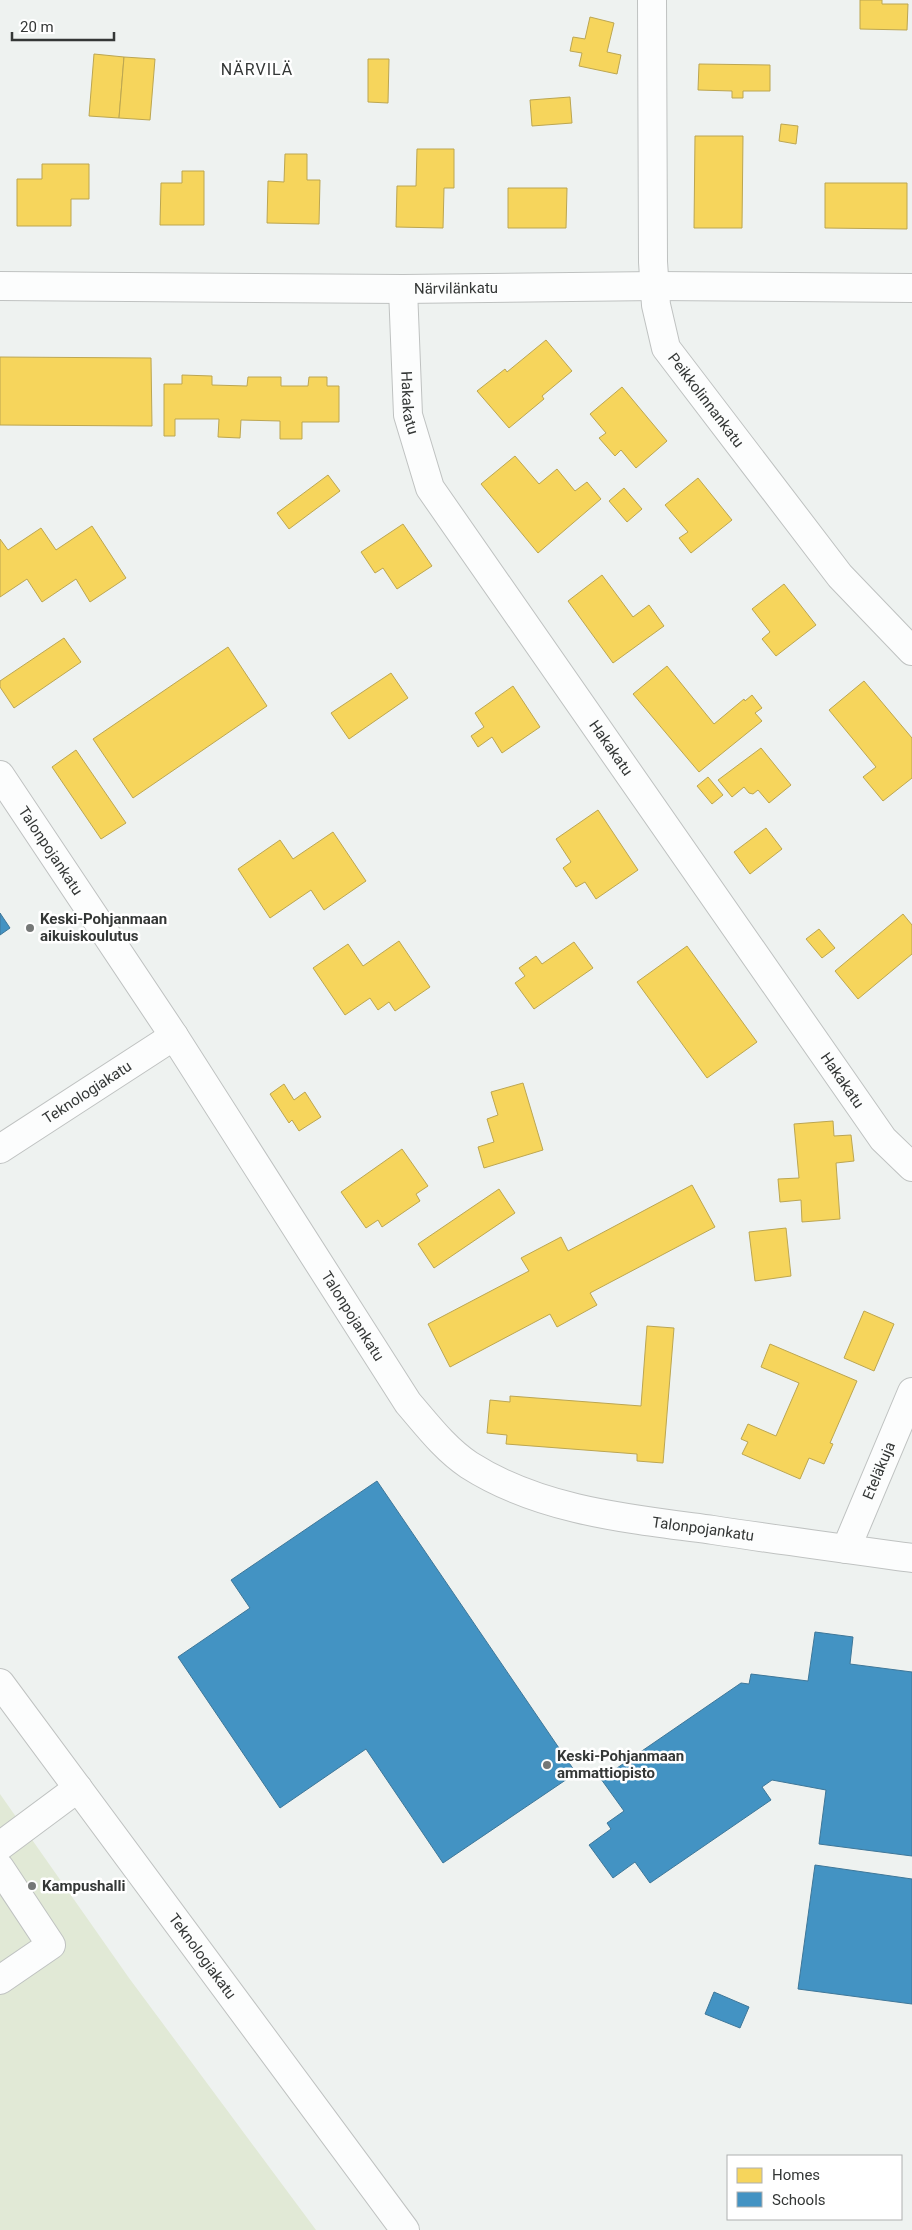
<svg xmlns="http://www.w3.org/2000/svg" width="912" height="2230" font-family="Roboto,sans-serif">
  <rect width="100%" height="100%" fill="#eef2f0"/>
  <polygon fill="#e1e9d6" points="0,1794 129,1978 316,2230 0,2230"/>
  <g fill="#f6d55c" stroke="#bca651">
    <polygon points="860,0 882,0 882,4 908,4 907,30 860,29"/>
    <polygon points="590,17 614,23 607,52 621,55 617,74 579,66 582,53 570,51 573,37 585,39"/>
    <polygon points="94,54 124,57 119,118 89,116"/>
    <polygon points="124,57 155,59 150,120 119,118"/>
    <polygon points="368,59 389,59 388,103 368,102"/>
    <polygon points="699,64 770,65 770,91 743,91 743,98 732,98 732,91 698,90"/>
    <polygon points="570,97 572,123 532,126 530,100"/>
    <polygon points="781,124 798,126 796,144 779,141"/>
    <polygon points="695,136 743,136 742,228 694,228"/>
    <polygon points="417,149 454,149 454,188 444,188 443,228 396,227 397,186 416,186"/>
    <polygon points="285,154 307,154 307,180 320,180 319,224 267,223 268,181 284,182"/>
    <polygon points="42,164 89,164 89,199 71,199 71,226 17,226 17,179 42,179"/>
    <polygon points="182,171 204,171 204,225 160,225 161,183 182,183"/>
    <polygon points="825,183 907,183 907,229 825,228"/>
    <polygon points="508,188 567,188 566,228 508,228"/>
    <polygon points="546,340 572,371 542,396 544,399 509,428 477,391 505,369 507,372"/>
    <polygon points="0,357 151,358 152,426 0,425"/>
    <polygon points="182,375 212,376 212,385 247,386 248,377 281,377 281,386 308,386 309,377 327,377 327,386 339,386 339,422 302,422 302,439 280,439 280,421 241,420 240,438 218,437 219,419 175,419 175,436 164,436 164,384 182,384"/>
    <polygon points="622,387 667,441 636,468 621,450 615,456 599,438 606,433 590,414"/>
    <polygon points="515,456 539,484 557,469 575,491 587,482 601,499 538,553 481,484"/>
    <polygon points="328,475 340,491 289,529 277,513"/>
    <polygon points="698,478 732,520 691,553 679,538 688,532 665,505"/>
    <polygon points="624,488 642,509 627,522 609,501"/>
    <polygon points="403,524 432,566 397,589 383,568 375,573 361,552"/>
    <polygon points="92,526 126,578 90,602 76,579 42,602 27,579 0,597 0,539 8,550 41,528 56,550"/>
    <polygon points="602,575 633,617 649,605 664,626 613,663 568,601"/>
    <polygon points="784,584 816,625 776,656 762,639 770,632 752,609"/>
    <polygon points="64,638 81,662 14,708 0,687 0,681"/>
    <polygon points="228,647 267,706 133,798 93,739"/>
    <polygon points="667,666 714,724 744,699 745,701 752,695 762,708 755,713 762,721 699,772 633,694"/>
    <polygon points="391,673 408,698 349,739 331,713"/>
    <polygon points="864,681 912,738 912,778 883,801 863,777 876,767 829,710"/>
    <polygon points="513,686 540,727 502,753 492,737 478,747 471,736 484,727 475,713"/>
    <polygon points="761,748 791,785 769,803 758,790 753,794 749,793 744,787 732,797 718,780"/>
    <polygon points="76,750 126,823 101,839 52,767"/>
    <polygon points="708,777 723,795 712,804 697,786"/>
    <polygon points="598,810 638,870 596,899 585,882 576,887 563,868 571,862 556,839"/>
    <polygon points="766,828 782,849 750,874 734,852"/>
    <polygon points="333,832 366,881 324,910 311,890 270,918 238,869 280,840 293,859"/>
    <polygon points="903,914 912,925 912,954 858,999 835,971"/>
    <polygon points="819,929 835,948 822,958 806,939"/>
    <polygon points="399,941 430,987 395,1011 389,1002 378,1010 370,998 345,1015 313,968 348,944 363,966"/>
    <polygon points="574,942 593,968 534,1009 515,983 525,976 519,968 536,956 542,964"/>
    <polygon points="687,946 757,1042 707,1078 637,982"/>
    <polygon points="523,1083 543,1150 484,1168 478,1147 494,1142 487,1119 498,1115 491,1092"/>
    <polygon points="284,1084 294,1100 305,1092 321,1117 299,1131 292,1120 289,1123 270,1094"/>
    <polygon points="833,1121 834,1136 851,1135 854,1161 836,1163 840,1219 802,1222 801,1200 780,1202 778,1179 799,1178 794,1124"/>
    <polygon points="402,1149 428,1186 416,1194 420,1201 382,1227 378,1220 366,1228 341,1192"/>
    <polygon points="692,1185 715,1227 590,1293 597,1305 557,1327 550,1314 450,1367 428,1324 529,1271 521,1258 561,1237 568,1251"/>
    <polygon points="499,1189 515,1213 434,1268 418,1244"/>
    <polygon points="786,1228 791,1276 755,1281 749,1232"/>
    <polygon points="864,1311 894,1324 874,1371 844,1358"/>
    <polygon points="647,1326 674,1328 663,1463 637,1461 637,1454 506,1444 507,1435 487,1433 490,1400 510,1402 510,1396 641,1406"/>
    <polygon points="770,1344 857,1381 830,1443 833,1444 824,1464 809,1458 800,1479 742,1454 748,1442 741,1439 748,1424 776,1436 799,1383 761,1367"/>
  </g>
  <g fill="#4393c3" stroke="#3e7799">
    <polygon points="0,913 10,928 0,935"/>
    <polygon points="377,1481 576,1773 443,1863 366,1749 280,1808 178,1657 250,1608 231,1580"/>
    <polygon points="815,1632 853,1637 850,1664 912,1672 912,1856 819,1844 826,1790 772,1780 762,1787 771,1800 650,1883 635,1862 613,1878 589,1845 611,1829 607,1823 624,1811 601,1779 741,1683 749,1684 751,1674 808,1681"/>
    <polygon points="815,1865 912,1879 912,2004 798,1989"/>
    <polygon points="714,1992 749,2007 740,2028 705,2014"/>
  </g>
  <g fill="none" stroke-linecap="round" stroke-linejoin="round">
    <defs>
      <g id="minor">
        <path id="s1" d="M652 0 653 262 656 305 666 348 840 576 912 651"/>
        <path id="s2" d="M0 286 403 289 656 286 912 288"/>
        <path id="s3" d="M403 289 408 415 430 488 883 1139 912 1167"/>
        <path id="s4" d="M0 775 174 1036 408 1403C427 1425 445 1449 469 1465 541 1511 630 1519 713 1530 779 1540 846 1549 912 1558"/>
        <path id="s5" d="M0 1149 174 1036"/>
        <path id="s6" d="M846 1549 912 1392"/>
        <path id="s7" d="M0 1683 405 2230"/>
        <polyline points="0,1846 78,1788"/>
        <polyline points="0,1868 51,1945 0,1980"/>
      </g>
    </defs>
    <use href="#minor" stroke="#bfc2c1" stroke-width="30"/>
    <use href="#minor" stroke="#fcfdfd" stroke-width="28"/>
  </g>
  <g fill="#757877" stroke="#fff" stroke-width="2">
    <circle cx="30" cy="928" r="5"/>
    <circle cx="547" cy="1765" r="5"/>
    <circle cx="32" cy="1886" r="5"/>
  </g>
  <g text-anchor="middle" stroke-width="5" stroke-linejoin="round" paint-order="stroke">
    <g font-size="15" fill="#343736" stroke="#fff">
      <text dy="5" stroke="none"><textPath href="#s2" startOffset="456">Närvilänkatu</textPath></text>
      <text dy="5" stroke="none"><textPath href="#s1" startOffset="415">Peikkolinnankatu</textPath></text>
      <text dy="5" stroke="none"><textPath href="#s3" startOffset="114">Hakakatu</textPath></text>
      <text dy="5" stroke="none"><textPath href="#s3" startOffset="519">Hakakatu</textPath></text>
      <text dy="5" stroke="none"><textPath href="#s4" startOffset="91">Talonpojankatu</textPath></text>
      <text dy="5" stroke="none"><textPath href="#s3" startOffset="924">Hakakatu</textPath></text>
      <text dy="5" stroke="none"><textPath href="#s5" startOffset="104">Teknologiakatu</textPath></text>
      <text dy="5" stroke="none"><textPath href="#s4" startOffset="646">Talonpojankatu</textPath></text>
      <text dy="5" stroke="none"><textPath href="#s6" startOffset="85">Eteläkuja</textPath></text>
      <text dy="5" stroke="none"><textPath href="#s4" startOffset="1081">Talonpojankatu</textPath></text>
      <text dy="5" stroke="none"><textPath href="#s7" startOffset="340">Teknologiakatu</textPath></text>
    </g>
    <g font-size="15" font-weight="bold" fill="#343736" stroke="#fff" text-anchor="start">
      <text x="40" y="924">Keski-Pohjanmaan<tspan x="40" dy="17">aikuiskoulutus</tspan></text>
      <text x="557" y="1761">Keski-Pohjanmaan<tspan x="557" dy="17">ammattiopisto</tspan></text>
      <text x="42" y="1891">Kampushalli</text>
    </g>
    <g font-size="16" letter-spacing="1" fill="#343736" stroke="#fff">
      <text x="257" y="75">NÄRVILÄ</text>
    </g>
  </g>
  <rect x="727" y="2155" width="175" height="65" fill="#ffffff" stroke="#aeafaf"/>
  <rect x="737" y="2168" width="25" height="15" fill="#f6d55c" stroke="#aeafaf"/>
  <text x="772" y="2180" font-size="15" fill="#343736">Homes</text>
  <rect x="737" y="2192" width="25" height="15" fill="#4393c3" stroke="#aeafaf"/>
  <text x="772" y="2205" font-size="15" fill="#343736">Schools</text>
  <path d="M12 32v8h102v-8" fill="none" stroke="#343736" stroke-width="2.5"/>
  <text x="20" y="32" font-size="15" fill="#343736" stroke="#ffffff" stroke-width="4" paint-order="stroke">20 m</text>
</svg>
